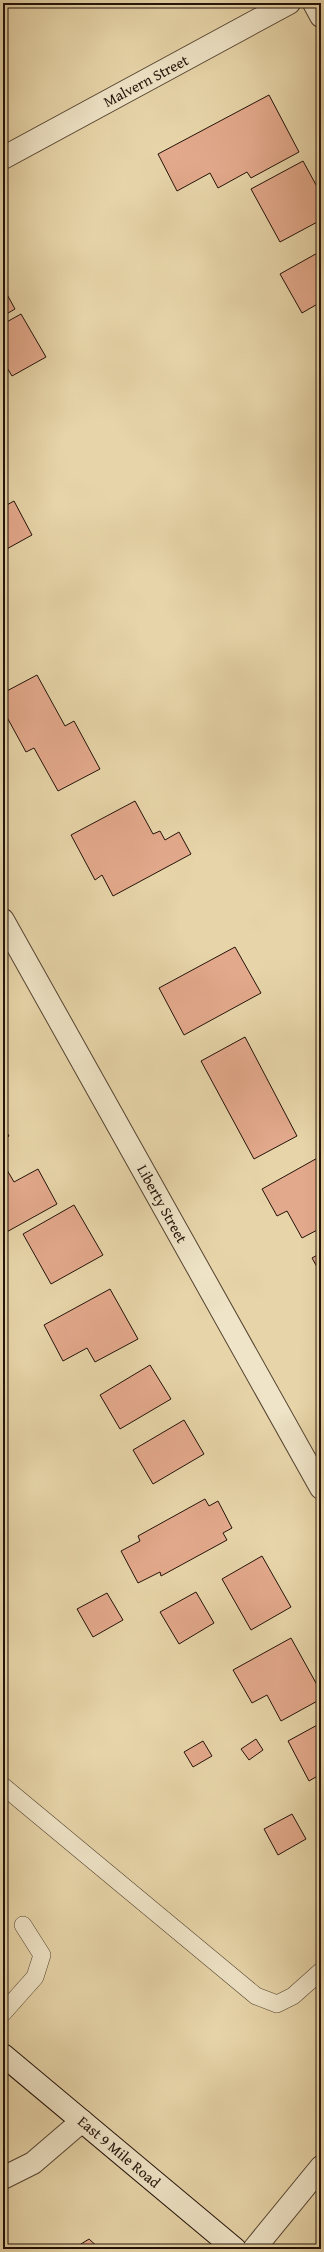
<svg xmlns="http://www.w3.org/2000/svg" width="324" height="2252" font-family="'Gentium Book Plus',serif">
  <rect width="100%" height="100%" fill="#e7d5a9"/>
  <filter id="stains"><feTurbulence type="fractalNoise" baseFrequency=".005" numOctaves="4"/><feColorMatrix values="0 0 0 0 .2 0 0 0 0 .09 0 0 0 0 .02 0 0 0 .5 -.17"/></filter>
  <radialGradient id="worn" r=".72"><stop offset=".6" stop-color="#630" stop-opacity="0"/><stop offset="1" stop-color="#630" stop-opacity=".3"/></radialGradient>
  <g fill="#e3a98c" stroke="#231209">
    <polygon points="269,95 299,152 251,178 247,172 218,188 210,173 177,191 158,154"/>
    <polygon points="303,161 321,194 321,220 280,242 251,189"/>
    <polygon points="321,251 321,302 302,313 280,274"/>
    <polygon points="3,287 15,309 3,316"/>
    <polygon points="21,314 46,357 12,376 3,361 3,324"/>
    <polygon points="14,501 32,535 3,551 3,507"/>
    <polygon points="37,675 65,726 74,721 100,769 58,791 34,748 26,752 3,710 3,693"/>
    <polygon points="135,801 153,834 160,831 165,840 179,832 191,854 113,896 102,875 95,880 71,835"/>
    <polygon points="235,947 261,993 184,1035 159,988"/>
    <polygon points="245,1037 297,1136 254,1159 201,1061"/>
    <polygon points="3,1126 9,1136 3,1140"/>
    <polygon points="321,1156 321,1228 302,1238 287,1211 277,1216 262,1189"/>
    <polygon points="3,1163 14,1182 38,1169 57,1204 3,1234"/>
    <polygon points="74,1205 103,1255 51,1284 23,1234"/>
    <polygon points="321,1253 321,1274 312,1258"/>
    <polygon points="110,1289 138,1339 95,1362 87,1348 63,1361 44,1325"/>
    <polygon points="150,1365 171,1399 120,1429 100,1395"/>
    <polygon points="184,1420 204,1454 153,1484 133,1450"/>
    <polygon points="205,1499 209,1506 218,1501 232,1528 223,1533 227,1540 161,1576 160,1572 138,1583 121,1551 140,1541 138,1536"/>
    <polygon points="262,1556 291,1607 251,1630 222,1579"/>
    <polygon points="196,1592 214,1623 179,1644 160,1612"/>
    <polygon points="107,1593 123,1620 93,1637 77,1609"/>
    <polygon points="291,1638 321,1692 321,1699 281,1721 267,1695 252,1703 233,1670"/>
    <polygon points="321,1723 321,1774 309,1781 288,1741"/>
    <polygon points="256,1739 263,1750 249,1760 241,1749"/>
    <polygon points="203,1741 212,1756 193,1767 184,1752"/>
    <polygon points="292,1814 306,1839 278,1855 264,1829"/>
    <polygon points="89,2239 100,2249 73,2249"/>
  </g>
  <g fill="none" stroke-linecap="round" stroke-linejoin="round">
    <defs>
      <g id="service">
        <polyline points="3,1786 256,1996 277,2004 293,1996 321,1971"/>
        <polyline points="3,2013 35,1977 42,1955 23,1925"/>
      </g>
      <g id="minor">
        <polyline points="314,3 321,16"/>
        <polyline points="3,158 289,3"/>
        <polyline points="3,920 321,1488"/>
        <polyline points="3,2178 33,2163 82,2121"/>
        <polyline points="254,2249 321,2167"/>
      </g>
      <polyline id="secondary" points="3,2055 235,2249"/>
    </defs>
    <use href="#service" stroke="#544331" stroke-width="18"/>
    <use href="#minor" stroke="#544331" stroke-width="24"/>
    <use href="#secondary" stroke="#231209" stroke-width="24"/>
    <use href="#service" stroke="#efe4c7" stroke-width="17"/>
    <use href="#minor" stroke="#efe4c7" stroke-width="22"/>
    <use href="#secondary" stroke="#efe4c7" stroke-width="22"/>
  </g>
  <g text-anchor="middle" stroke-width="3" stroke-linejoin="round" paint-order="stroke">
    <g font-size="15" fill="#231209" stroke="#efe4c7">
      <text transform="translate(146 81) rotate(-28)" y="5">Malvern Street</text>
      <text transform="translate(162 1204) rotate(61)" y="5">Liberty Street</text>
      <text transform="translate(119 2152) rotate(40)" y="5">East 9 Mile Road</text>
    </g>
  </g>
  <rect width="324" height="2252" fill="none" stroke="#e7d5a9" stroke-width="16"/>
  <rect x="4" y="4" width="316" height="2244" fill="none" stroke="#231209" stroke-width="2"/>
  <rect x="8" y="8" width="308" height="2236" fill="none" stroke="#231209"/>
  <rect width="100%" height="100%" filter="url(#stains)"/>
  <rect width="100%" height="100%" fill="url(#worn)"/>
</svg>
